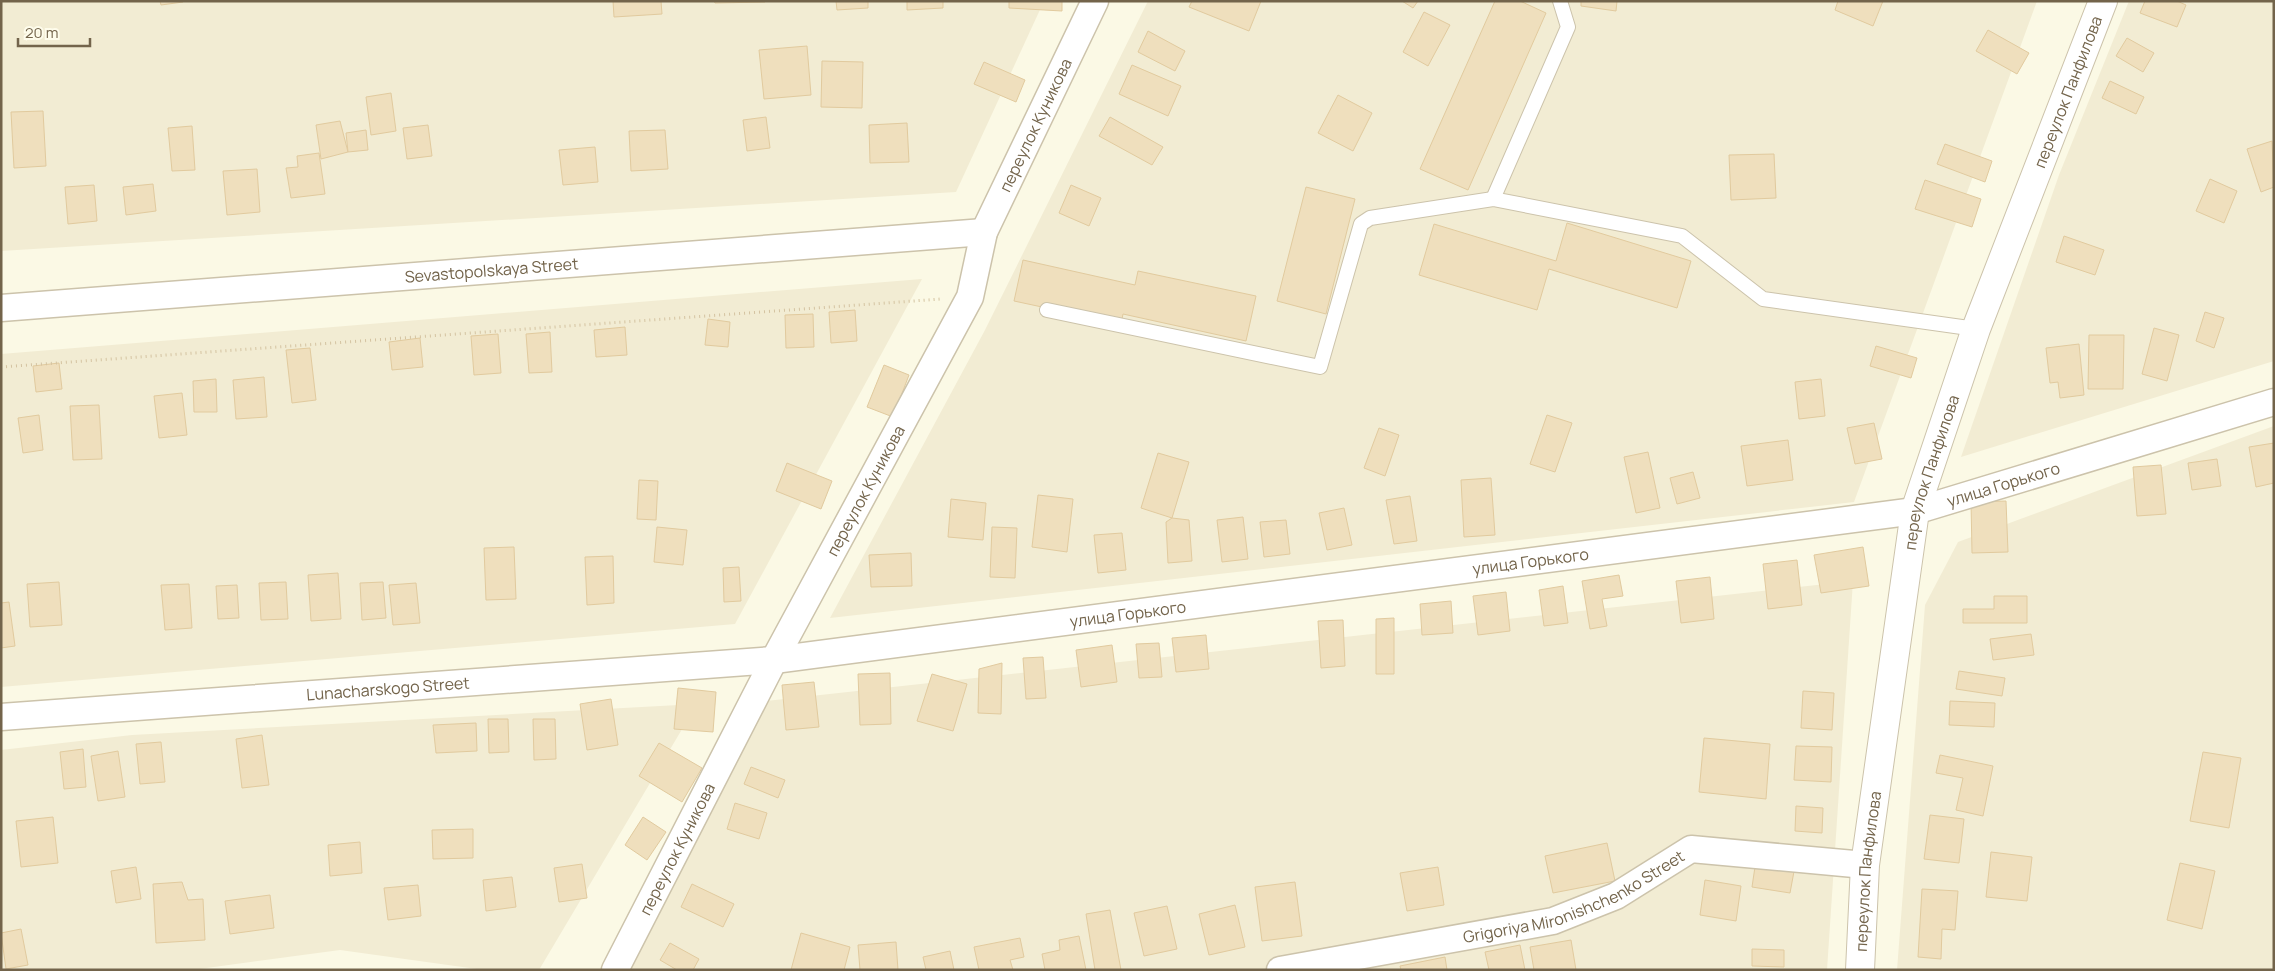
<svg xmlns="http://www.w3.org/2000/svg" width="2275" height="971" font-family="Manrope,sans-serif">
  <rect width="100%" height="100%" fill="#fbf9e5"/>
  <g fill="#f2ecd3">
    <polygon points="1,1 1044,1 956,192 1,251"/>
    <polygon points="1148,1 2037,1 1854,502 830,618 985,330"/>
    <polygon points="2129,1 2274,1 2274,361 1961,457 2059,175"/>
    <polygon points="922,279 735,624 1,687 1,354"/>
    <polygon points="2274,426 2274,970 1897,970 1925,605 1958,542"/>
    <polygon points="1853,581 1827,970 616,970 766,701"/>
    <polygon points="697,704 539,970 484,970 340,950 192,970 1,970 1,750 132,735"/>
  </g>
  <g fill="#efdfbd" stroke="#e1ca9e">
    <polygon points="160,1 183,1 183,2 161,5"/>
    <polygon points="613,1 661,1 662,14 614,17"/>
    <polygon points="714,1 765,1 765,2 715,3"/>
    <polygon points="836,1 868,1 868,8 837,10"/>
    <polygon points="907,1 943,1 943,8 907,10"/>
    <polygon points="1009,1 1062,1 1062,11 1009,8"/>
    <polygon points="1192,1 1261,1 1249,31 1189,7"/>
    <polygon points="1402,1 1418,1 1413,8"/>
    <polygon points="1495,1 1520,1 1546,13 1468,190 1420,169"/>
    <polygon points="1581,1 1617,1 1616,11 1581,6"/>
    <polygon points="1838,1 1883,1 1873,26 1835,10"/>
    <polygon points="2145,1 2177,1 2186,5 2177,27 2140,13"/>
    <polygon points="1424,12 1450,25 1428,66 1403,52"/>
    <polygon points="1988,30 2029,53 2017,74 1976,51"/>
    <polygon points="1148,31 1185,51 1175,71 1138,52"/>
    <polygon points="2127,38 2154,53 2143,72 2116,56"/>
    <polygon points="807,46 811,95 764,99 759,50"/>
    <polygon points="822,61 863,62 862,108 821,107"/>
    <polygon points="984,62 1025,80 1016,102 974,84"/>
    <polygon points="1132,65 1181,86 1168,116 1119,94"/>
    <polygon points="2110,81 2144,97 2136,114 2102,98"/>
    <polygon points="391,93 396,131 371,135 366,97"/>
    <polygon points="1338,95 1372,113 1353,151 1318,133"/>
    <polygon points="43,111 46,166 14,168 11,112"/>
    <polygon points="766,117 770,148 747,151 743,120"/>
    <polygon points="1110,117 1163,147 1152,165 1099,136"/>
    <polygon points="340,121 348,152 321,159 316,125"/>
    <polygon points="907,123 909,162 870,163 869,125"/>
    <polygon points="428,125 432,156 407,159 403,128"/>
    <polygon points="192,126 195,170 172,171 168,128"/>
    <polygon points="366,130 368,150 348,152 346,133"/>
    <polygon points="665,130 668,169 631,171 629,131"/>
    <polygon points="2272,141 2274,187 2261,192 2247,149"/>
    <polygon points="1945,144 1992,161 1985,182 1937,164"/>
    <polygon points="595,147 598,182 563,185 559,150"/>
    <polygon points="319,153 325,194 291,198 286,168 298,167 297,156"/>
    <polygon points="1774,154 1776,198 1731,200 1729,155"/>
    <polygon points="257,169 260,212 227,215 223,171"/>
    <polygon points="2210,179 2237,191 2224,223 2196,211"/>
    <polygon points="1925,180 1981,199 1972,227 1915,209"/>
    <polygon points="153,184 156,211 126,215 123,187"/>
    <polygon points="94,185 97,221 68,224 65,187"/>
    <polygon points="1071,185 1101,198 1089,226 1059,213"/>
    <polygon points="1306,187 1355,199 1326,314 1277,301"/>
    <polygon points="1567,223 1691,261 1677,308 1549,269 1537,310 1419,275 1434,224 1556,261"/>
    <polygon points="2064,236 2104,250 2095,275 2056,262"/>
    <polygon points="1023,260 1135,285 1138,271 1256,296 1246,341 1123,314 1121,324 1014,301"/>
    <polygon points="855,310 857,341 831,343 829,312"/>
    <polygon points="2205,312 2224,318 2214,348 2196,341"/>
    <polygon points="813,314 814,347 786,348 785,315"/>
    <polygon points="708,319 730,322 728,347 705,345"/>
    <polygon points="625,327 627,355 596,357 594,330"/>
    <polygon points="2154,328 2179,335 2167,381 2142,374"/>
    <polygon points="550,332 552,372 529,373 526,334"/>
    <polygon points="498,334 501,373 474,375 471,336"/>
    <polygon points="2089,335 2124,335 2123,389 2088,389"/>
    <polygon points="420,338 423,367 392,370 389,342"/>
    <polygon points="2079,344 2084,395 2060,398 2058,382 2050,383 2046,348"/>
    <polygon points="1876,346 1917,358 1911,378 1870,366"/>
    <polygon points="310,348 316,400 292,403 286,350"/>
    <polygon points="59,363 62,389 36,392 33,366"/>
    <polygon points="884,365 909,375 893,417 867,407"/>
    <polygon points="264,377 267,417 236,419 233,380"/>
    <polygon points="216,379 217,412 194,412 193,381"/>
    <polygon points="1821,379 1825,416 1799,419 1795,382"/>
    <polygon points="182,393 187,435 159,438 154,396"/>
    <polygon points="99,405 102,459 73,460 70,406"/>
    <polygon points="39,415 43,450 23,453 18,418"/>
    <polygon points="1547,415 1572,423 1555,472 1530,464"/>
    <polygon points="1874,423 1882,459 1855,464 1847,428"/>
    <polygon points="1379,428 1399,435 1385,476 1364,468"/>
    <polygon points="1788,440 1793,480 1747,486 1741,446"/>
    <polygon points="2274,443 2274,483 2256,487 2249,447"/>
    <polygon points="1648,452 1660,508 1636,513 1624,457"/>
    <polygon points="1158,453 1189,462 1172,518 1141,508"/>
    <polygon points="2217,459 2221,486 2192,490 2188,463"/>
    <polygon points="787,463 832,481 821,509 776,491"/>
    <polygon points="2161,465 2166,514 2137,516 2133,467"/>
    <polygon points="1693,472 1700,498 1677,504 1670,478"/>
    <polygon points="1491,478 1495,535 1464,537 1461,480"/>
    <polygon points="639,480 658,481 656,520 637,519"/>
    <polygon points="1038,495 1073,499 1067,552 1032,547"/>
    <polygon points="1410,496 1417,541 1394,544 1386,500"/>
    <polygon points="951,499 986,503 983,540 948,537"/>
    <polygon points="2006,501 2008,552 1972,553 1971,502"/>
    <polygon points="1344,508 1352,545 1327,550 1319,513"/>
    <polygon points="1243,517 1248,559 1222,562 1217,520"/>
    <polygon points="1172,518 1189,520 1192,561 1168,563 1166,522"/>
    <polygon points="1286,520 1290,554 1264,557 1260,522"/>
    <polygon points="657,527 687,530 683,565 654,562"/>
    <polygon points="992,527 1017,528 1015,578 990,577"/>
    <polygon points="1122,533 1126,570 1098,573 1094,535"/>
    <polygon points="514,547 516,599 486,600 484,548"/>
    <polygon points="1863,547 1869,586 1821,593 1814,555"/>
    <polygon points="911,553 912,586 871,587 869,555"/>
    <polygon points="613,556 614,603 587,605 585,557"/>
    <polygon points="1797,560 1802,605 1768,609 1763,564"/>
    <polygon points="739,567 741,601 724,602 723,568"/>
    <polygon points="338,573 341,619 311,621 308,575"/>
    <polygon points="1619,575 1623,596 1602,599 1607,626 1590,629 1582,581"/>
    <polygon points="1710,577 1714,619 1681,623 1676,581"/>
    <polygon points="59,582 62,625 30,627 27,584"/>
    <polygon points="286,582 288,619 261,620 259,583"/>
    <polygon points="383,582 386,618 362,620 360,583"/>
    <polygon points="416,583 420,623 393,625 389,585"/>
    <polygon points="189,584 192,628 165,630 161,585"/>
    <polygon points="237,585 239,618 218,619 216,586"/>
    <polygon points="1563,586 1568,623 1544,626 1539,590"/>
    <polygon points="1506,592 1510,631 1478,635 1473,596"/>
    <polygon points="1994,596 2027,596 2027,623 1963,623 1963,609 1994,609"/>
    <polygon points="1451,601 1453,633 1422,635 1420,604"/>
    <polygon points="9,602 15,646 1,648 1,603"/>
    <polygon points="1394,618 1394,674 1376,674 1376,619"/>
    <polygon points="1343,620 1345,666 1321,668 1318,621"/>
    <polygon points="2031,634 2034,655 1993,660 1990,639"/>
    <polygon points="1206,635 1209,669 1176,672 1172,638"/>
    <polygon points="1159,643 1162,677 1139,678 1136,644"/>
    <polygon points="1112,645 1117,682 1081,687 1076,650"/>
    <polygon points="1043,657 1046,698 1026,699 1023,658"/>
    <polygon points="1002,663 1001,714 978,713 979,669"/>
    <polygon points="1959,671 2005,678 2002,696 1956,689"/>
    <polygon points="890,673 891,724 860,725 858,674"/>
    <polygon points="932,674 967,684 953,731 917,721"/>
    <polygon points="814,682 819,727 786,730 782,685"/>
    <polygon points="678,688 716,692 713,732 674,729"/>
    <polygon points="1803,691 1834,693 1832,730 1801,728"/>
    <polygon points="611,699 618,745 587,750 580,704"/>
    <polygon points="1950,701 1995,703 1994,727 1949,725"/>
    <polygon points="488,719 508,719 509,752 489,753"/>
    <polygon points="533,719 555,719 556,759 534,760"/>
    <polygon points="476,723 477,751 436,753 433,725"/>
    <polygon points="262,735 269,785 242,788 236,739"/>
    <polygon points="1704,738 1770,744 1766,799 1699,792"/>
    <polygon points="161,742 165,782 140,784 136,744"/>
    <polygon points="659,743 702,768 682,802 639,776"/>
    <polygon points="1796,746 1832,747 1831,782 1794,780"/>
    <polygon points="83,749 86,787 64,789 60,752"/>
    <polygon points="118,751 125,797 98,801 91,756"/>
    <polygon points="2203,752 2241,758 2229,828 2190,821"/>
    <polygon points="1940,755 1993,766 1983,816 1956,810 1963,778 1936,773"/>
    <polygon points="751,767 785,780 778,798 744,784"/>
    <polygon points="735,803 767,813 759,839 727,829"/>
    <polygon points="1796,806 1823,808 1822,833 1795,831"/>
    <polygon points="1930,815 1964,819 1959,863 1924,859"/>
    <polygon points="53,817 58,863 21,867 16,821"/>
    <polygon points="643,817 666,832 647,860 625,845"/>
    <polygon points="473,829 473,858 433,859 432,830"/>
    <polygon points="360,842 362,873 330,876 328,845"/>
    <polygon points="1607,843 1615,881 1553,893 1545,856"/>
    <polygon points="1991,852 2032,857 2027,901 1986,897"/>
    <polygon points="1756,860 1795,866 1790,893 1752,887"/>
    <polygon points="2180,863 2215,871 2202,929 2167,920"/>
    <polygon points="582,864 587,898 559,902 554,868"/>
    <polygon points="136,867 141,899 116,903 111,871"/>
    <polygon points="1438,867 1444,905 1407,911 1400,873"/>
    <polygon points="512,877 516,907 486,911 483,880"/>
    <polygon points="1705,880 1741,886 1736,921 1700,915"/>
    <polygon points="182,882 188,900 203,899 205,940 156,943 153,884"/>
    <polygon points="1295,882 1302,936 1262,941 1255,887"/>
    <polygon points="692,884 734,904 723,927 681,907"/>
    <polygon points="418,885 421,916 388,920 384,888"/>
    <polygon points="1922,889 1958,891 1955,930 1942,929 1941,959 1918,957"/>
    <polygon points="270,895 274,928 230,934 225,901"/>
    <polygon points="1235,905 1245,947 1209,955 1199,914"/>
    <polygon points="1167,906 1177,949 1144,956 1134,913"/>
    <polygon points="1110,910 1121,970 1095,970 1086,914"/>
    <polygon points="21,929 28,965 6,969 1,933"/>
    <polygon points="801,933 850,947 844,970 791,970"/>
    <polygon points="1079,936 1086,970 1045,970 1042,954 1060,950 1059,940"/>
    <polygon points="1020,938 1024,957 1010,960 1013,970 979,970 974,947"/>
    <polygon points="1571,940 1576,970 1534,970 1530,947"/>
    <polygon points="896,942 898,970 860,970 858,945"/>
    <polygon points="670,943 699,959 693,970 677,970 660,960"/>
    <polygon points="1520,945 1525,970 1489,970 1485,952"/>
    <polygon points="1752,949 1784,950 1784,967 1752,966"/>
    <polygon points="950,951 954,970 926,970 923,957"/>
    <polygon points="1445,957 1447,970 1401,970 1400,966"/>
  </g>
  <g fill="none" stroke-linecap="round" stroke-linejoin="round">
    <defs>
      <g id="service">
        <polyline points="1493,199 1568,27 1560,1"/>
        <polyline points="1047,310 1320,367 1361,224 1370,218 1493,199 1682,236 1763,299 1976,329"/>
      </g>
      <g id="minor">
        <path id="s1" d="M1 308 984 232"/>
        <path id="s2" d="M1 717 774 660 1915 511 2274 402"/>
        <path id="s3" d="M615 970 774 660 970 297 984 232 1095 1"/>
        <path id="s4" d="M1280 970 1553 921 1616 896 1691 849 1865 865"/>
      </g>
      <g id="tertiary">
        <path id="s5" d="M1860 970 1865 865 1915 511 1976 329 2103 1"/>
      </g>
    </defs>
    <use href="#service" stroke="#ccc3ab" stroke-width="16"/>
    <use href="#minor" stroke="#ccc3ab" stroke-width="29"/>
    <use href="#tertiary" stroke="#ccc3ab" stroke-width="30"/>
    <polyline stroke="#d4c3a1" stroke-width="3" stroke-dasharray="1 4" stroke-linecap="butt" points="1,367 941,299"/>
    <use href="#service" stroke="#fff" stroke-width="14"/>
    <use href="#minor" stroke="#fff" stroke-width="26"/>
    <use href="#tertiary" stroke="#fff" stroke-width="28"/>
  </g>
  <g text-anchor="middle" stroke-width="4" stroke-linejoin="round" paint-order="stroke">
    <g font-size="16" fill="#73644b" stroke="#fefceb">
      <text dy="6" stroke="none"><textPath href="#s5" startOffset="909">переулок Панфилова</textPath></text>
      <text dy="6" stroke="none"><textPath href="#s3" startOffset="946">переулок Куникова</textPath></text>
      <text dy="6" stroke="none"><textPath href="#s1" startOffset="492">Sevastopolskaya Street</textPath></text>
      <text dy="6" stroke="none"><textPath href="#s5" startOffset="504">переулок Панфилова</textPath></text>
      <text dy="6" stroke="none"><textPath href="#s2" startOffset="2018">улица Горького</textPath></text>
      <text dy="6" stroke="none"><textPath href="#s3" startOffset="541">переулок Куникова</textPath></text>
      <text dy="6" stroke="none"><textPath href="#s2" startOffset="1538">улица Горького</textPath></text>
      <text dy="6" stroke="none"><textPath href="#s2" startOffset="1132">улица Горького</textPath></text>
      <text dy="6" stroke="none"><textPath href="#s2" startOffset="388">Lunacharskogo Street</textPath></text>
      <text dy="6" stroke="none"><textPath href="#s3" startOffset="136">переулок Куникова</textPath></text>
      <text dy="6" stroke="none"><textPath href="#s5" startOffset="99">переулок Панфилова</textPath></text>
      <text dy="6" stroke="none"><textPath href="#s4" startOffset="305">Grigoriya Mironishchenko Street</textPath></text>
    </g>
  </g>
  <rect width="2275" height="971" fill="none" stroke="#73644b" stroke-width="5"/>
  <path d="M18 38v8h72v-8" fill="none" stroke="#73644b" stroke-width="2.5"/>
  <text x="25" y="38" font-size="15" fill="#73644b" stroke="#fefceb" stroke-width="4" paint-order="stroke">20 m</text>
</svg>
